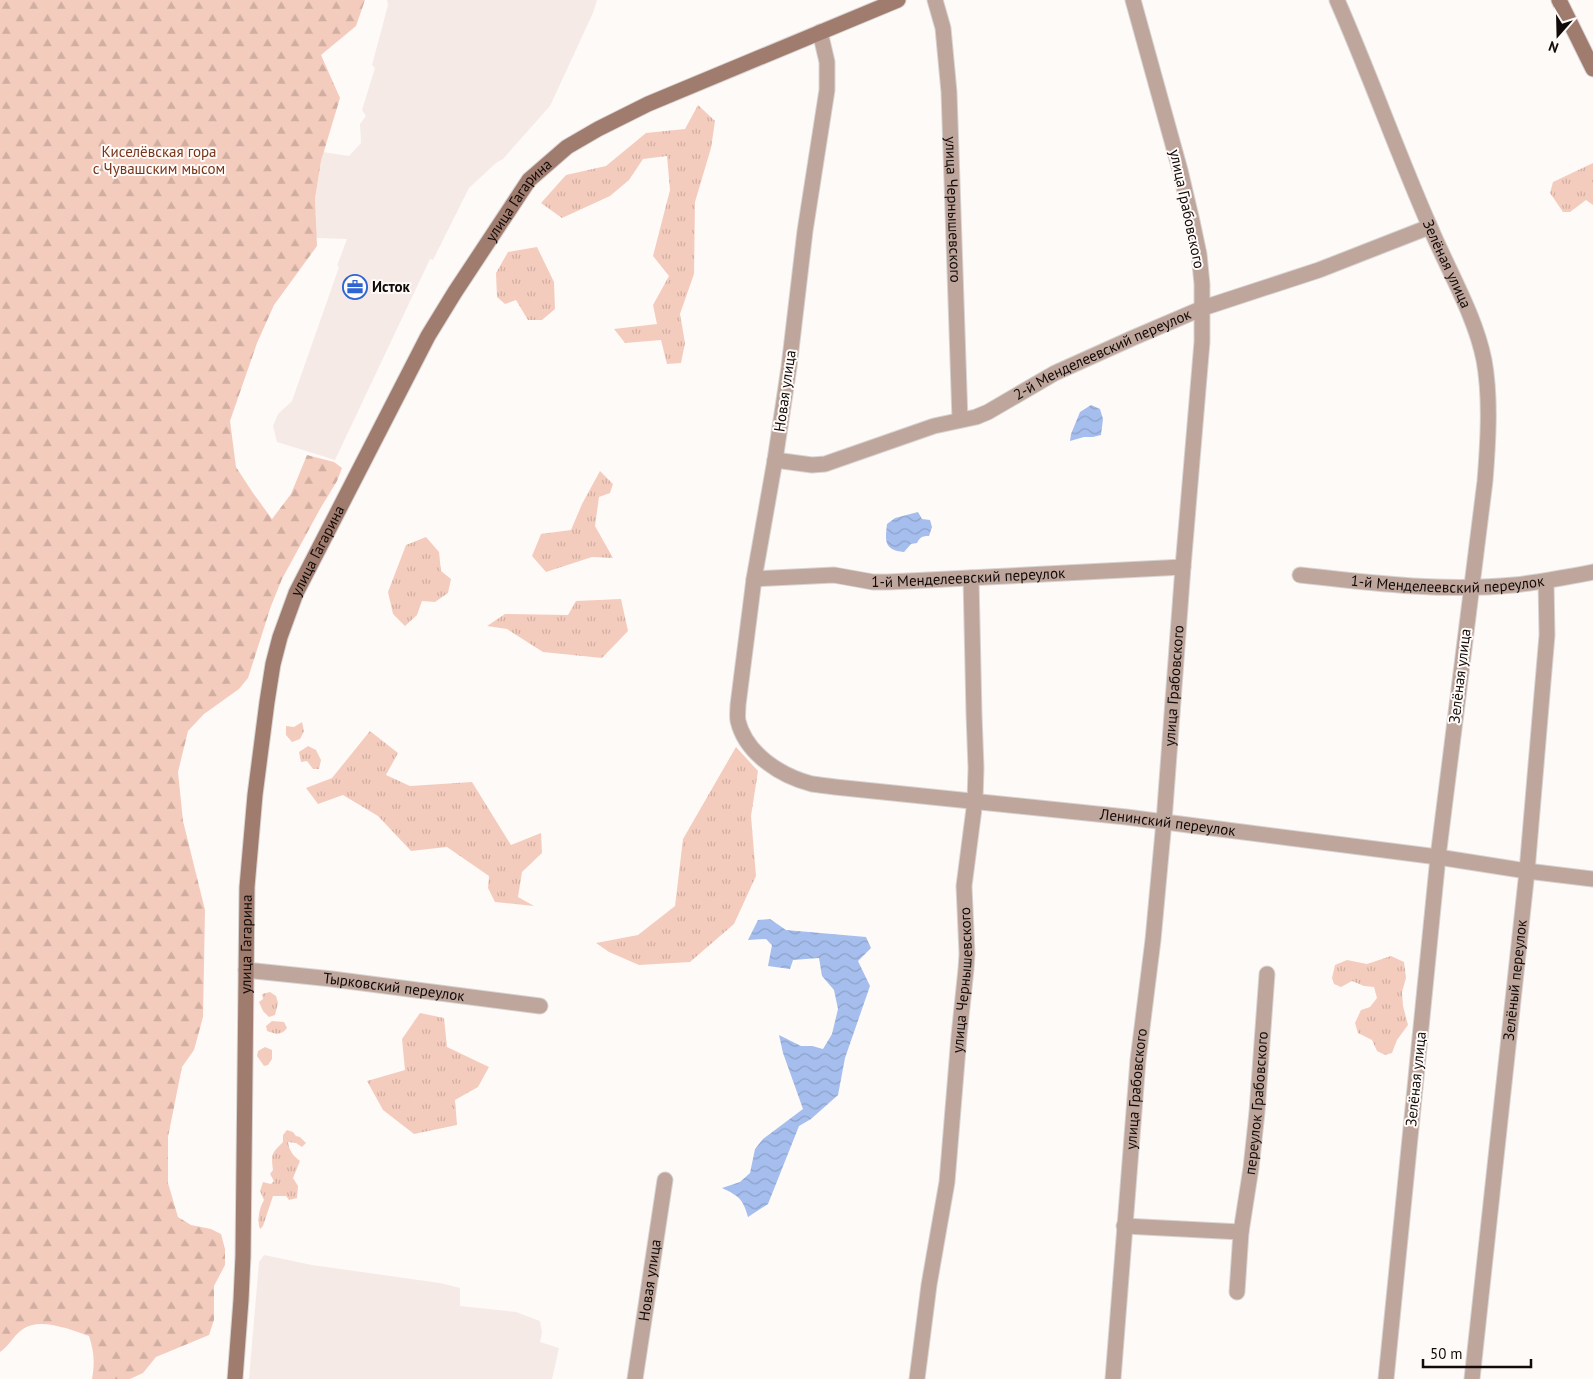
<svg xmlns="http://www.w3.org/2000/svg" width="1593" height="1379" font-family="'PT Sans',sans-serif">
  <defs>
    <pattern id="grass-tufts" width="24" height="20" patternUnits="userSpaceOnUse" patternTransform="scale(1.25)"><rect width="24" height="20" fill="#f4ccbd"/><path d="M3 7l-1-3M5 7V3M7 7l1-3M15 17l-1-3M17 17v-4M19 17l1-3" fill="none" stroke="#d0aea1"/></pattern>
    <pattern id="forest-firs" width="22" height="20" patternUnits="userSpaceOnUse" patternTransform="scale(1.25)"><rect width="22" height="20" fill="#f4ccbd"/><path d="M5 1l3.5 6h-7zM16 11l3.5 6h-7z" fill="#d0aea1"/></pattern>
    <pattern id="water-waves" width="16" height="10" patternUnits="userSpaceOnUse" patternTransform="scale(1.25)"><rect width="16" height="10" fill="#a5beed"/><path d="M0 5q4-4 8 0t8 0" fill="none" stroke="#8da2ca"/></pattern>
  </defs>
  <rect width="100%" height="100%" fill="#fefaf8"/>
  <g fill="#f6eae6">
    <polygon points="387,0 597,0 593,13 550,106 503,159 496,163 469,188 433,260 430,259 335,460 277,442 273,426 278,414 292,401 339,267 337,266 347,239 316,238 315,199 321,161 323,152 349,156 361,143 360,124 366,116 362,110 375,68 372,65 388,5"/>
    <polygon points="264,1255 312,1265 440,1283 460,1288 460,1306 516,1312 540,1321 542,1333 540,1342 559,1348 552,1379 249,1379 259,1262"/>
  </g>
  <g fill="url(#grass-tufts)">
    <polygon points="698,105 715,121 711,148 695,202 694,274 680,314 685,343 681,363 667,364 661,340 625,343 614,329 657,324 653,305 669,276 653,256 670,190 667,156 643,159 629,180 610,196 562,218 541,203 566,175 606,166 646,133 685,129"/>
    <polygon points="1593,163 1593,205 1586,200 1570,212 1563,212 1550,193 1553,182"/>
    <polygon points="537,247 554,282 555,309 542,320 528,320 516,300 505,304 497,297 496,273 508,252"/>
    <polygon points="600,471 613,484 610,493 599,497 595,526 613,558 592,557 546,572 532,556 541,534 571,530 582,504"/>
    <polygon points="426,537 439,552 441,571 451,579 448,593 435,602 422,601 417,615 405,626 393,614 388,592 406,545"/>
    <polygon points="621,599 628,631 602,658 543,652 507,629 487,626 505,614 568,615 576,601"/>
    <polygon points="302,722 304,731 300,739 292,742 286,735 286,726 294,727"/>
    <polygon points="370,731 398,753 386,775 410,786 472,782 511,845 541,833 542,853 522,872 518,897 534,906 495,902 488,888 489,876 447,847 411,851 378,816 343,795 318,804 306,788 332,778"/>
    <polygon points="308,746 316,750 321,760 319,769 313,769 307,761 301,762 299,752"/>
    <polygon points="736,747 758,771 751,816 756,876 734,924 690,962 639,965 609,952 596,943 638,935 675,906 683,839"/>
    <polygon points="1391,956 1404,962 1406,978 1402,992 1403,1006 1408,1025 1397,1040 1392,1053 1385,1055 1377,1051 1372,1040 1358,1033 1355,1023 1361,1010 1370,1007 1377,998 1374,987 1364,986 1352,981 1341,987 1334,984 1332,978 1335,965 1347,960 1367,964"/>
    <polygon points="270,992 276,996 278,1003 275,1015 269,1017 263,1011 259,1002 263,999 262,994"/>
    <polygon points="420,1013 444,1018 447,1047 489,1067 478,1087 455,1100 457,1125 414,1134 383,1110 367,1081 405,1070 402,1039"/>
    <path d="M272 1021 284 1022 287 1028C281 1036 275 1034 267 1031L266 1026Z"/>
    <polygon points="265,1047 272,1050 272,1059 268,1065 264,1066 257,1056 258,1051"/>
    <path d="M287 1130 293 1132 296 1136 300 1137 306 1143 302 1147 296 1143 288 1142C289 1150 293 1156 300 1161L293 1178 298 1186 297 1198 289 1200 286 1196H273L263 1226 260 1229C257 1221 259 1208 264 1200L260 1191 263 1182 271 1184 274 1181 270 1174 273 1170C271 1153 272 1153 283 1142V1135Z"/>
  </g>
  <path fill="url(#forest-firs)" d="M0 0H365L356 26 321 55 340 98 321 161 315 199 317 246 274 305 257 343 230 421 236 467 253 493 272 519 291 494 307 455 334 462 342 468 337 481 320 509 282 579 271 606 248 678 239 689 204 714 188 731 178 772 183 821 205 910 203 1017 194 1050 182 1067 168 1137V1183L178 1217 191 1225 211 1229 221 1234 225 1249V1265L214 1286V1320L209 1335 156 1357 143 1373 130 1379H92C95 1363 94 1351 89 1336 71 1330 40 1317 23 1329 14 1335 9 1346 0 1352Z"/>
  <g fill="url(#water-waves)">
    <polygon points="1091,405 1100,409 1103,419 1101,435 1093,437 1084,437 1070,441 1071,434 1080,412"/>
    <path d="M918 512 922 519 930 520 932 527 929 536C922 536 920 537 917 543L911 544 904 552C884 550 885 541 887 524L895 518Z"/>
    <path d="M770 919 786 930 866 937 871 948 858 961 870 986 845 1058 838 1095 811 1119 799 1126 768 1204 748 1217C743 1199 739 1196 722 1188L740 1182 750 1173 755 1149 763 1139 803 1109 783 1053 779 1035 801 1046H812L823 1049 832 1034 838 1009 834 990 822 976 819 958 793 960 790 969 768 966 772 945 766 939 748 940 758 920Z"/>
  </g>
  <g fill="none" stroke-linecap="round" stroke-linejoin="round">
    <defs>
      <g id="street">
        <path id="s1" d="M935 0 943 28 949 92 960 420"/>
        <path id="s2" d="M1337 0C1370 75 1397 152 1430 227 1448 270 1475 315 1484 360 1491 398 1488 443 1485 481L1438 857 1386 1379"/>
        <path id="s3" d="M820 32 827 62V90L805 231 789 367 775 460 754 579 738 705C738 710 737 716 738 721 746 754 781 776 812 784 819 785 827 786 835 787L1126 817 1438 857 1527 871 1593 879"/>
        <path id="s4" d="M775 460 812 465 825 464 934 426 976 417 988 412 1055 373 1135 337 1203 308 1319 270 1429 227"/>
        <path id="s5" d="M1300 575C1371 583 1443 592 1514 585 1540 582 1567 577 1593 572"/>
        <path id="s6" d="M754 579 834 575 873 582H888L1183 567"/>
        <path id="s7" d="M246 970 332 979 540 1006"/>
        <polyline points="1124,1226 1241,1232"/>
        <path id="s8" d="M1237 1292 1241 1232 1251 1168 1257 1112 1267 974"/>
        <path id="s9" d="M635 1379 665 1180"/>
        <path id="s10" d="M917 1379 929 1285 947 1182 959 1036 966 969 967 954 964 886 975 801 976 768 974 714 971 578"/>
        <path id="s11" d="M1113 1379 1138 1060 1153 940 1164 821 1183 567 1202 342V284L1199 254 1192 221 1180 170 1133 0"/>
        <path id="s12" d="M1472 1379 1527 871 1547 635 1546 581"/>
      </g>
      <g id="secondary">
        <polyline points="1559,0 1593,69"/>
        <path id="s13" d="M235 1379 241 1300 243 1256 247 887 255 795 267 702 273 664 280 637 296 593 428 336 455 292 529 180 567 147 598 129 648 104 898 0"/>
      </g>
    </defs>
    <use href="#street" stroke="#d8d4d2" stroke-width="17"/>
    <use href="#secondary" stroke="#d8d4d2" stroke-width="17"/>
    <use href="#street" stroke="#bfa69c" stroke-width="15"/>
    <use href="#secondary" stroke="#a07c6f" stroke-width="15"/>
  </g>
  <defs>
    <symbol id="office-ring" viewBox="-11 -11 22 22"><circle r="9.5" fill="#fefaf8" stroke="#2e65d3" stroke-width="1.5"/><path d="M-6-3h4V-5.5h4V-3h4V5H-6ZM-1-4.5V-3h2v-1.5ZM-6 0V1H6V0Z" fill="#2e65d3"/></symbol>
  </defs>
  <g fill-rule="evenodd">
    <use href="#office-ring" x="341" y="273" width="28" height="28"/>
  </g>
  <g text-anchor="middle" stroke-width="4" stroke-linejoin="round" paint-order="stroke">
    <g font-size="15" fill="#78351a" stroke="#fefaf8">
      <text x="159" y="157">Киселёвская гора<tspan x="159" dy="17">с Чувашским мысом</tspan></text>
    </g>
    <g font-size="15" fill="#110a08" stroke="#fefaf8">
      <text dy="5" stroke="none"><textPath href="#s13" startOffset="1244">улица Гагарина</textPath></text>
      <text dy="5" stroke="none"><textPath href="#s1" startOffset="211">улица Чернышевского</textPath></text>
      <text transform="translate(1187 209) rotate(78)" y="5">улица Грабовского</text>
      <text dy="5" stroke="none"><textPath href="#s2" startOffset="286">Зелёная улица</textPath></text>
      <text dy="5" stroke="none"><textPath href="#s4" startOffset="350">2-й Менделеевский переулок</textPath></text>
      <text transform="translate(785 391) rotate(-82)" y="5">Новая улица</text>
      <text dy="5" stroke="none"><textPath href="#s13" startOffset="839">улица Гагарина</textPath></text>
      <text dy="5" stroke="none"><textPath href="#s6" startOffset="215">1-й Менделеевский переулок</textPath></text>
      <text dy="5" stroke="none"><textPath href="#s5" startOffset="148">1-й Менделеевский переулок</textPath></text>
      <text transform="translate(1460 676) rotate(-83)" y="5">Зелёная улица</text>
      <text dy="5" stroke="none"><textPath href="#s11" startOffset="696">улица Грабовского</textPath></text>
      <text dy="5" stroke="none"><textPath href="#s3" startOffset="1156">Ленинский переулок</textPath></text>
      <text dy="5" stroke="none"><textPath href="#s13" startOffset="435">улица Гагарина</textPath></text>
      <text dy="5" stroke="none"><textPath href="#s10" startOffset="402">улица Чернышевского</textPath></text>
      <text dy="5" stroke="none"><textPath href="#s12" startOffset="401">Зелёный переулок</textPath></text>
      <text dy="5" stroke="none"><textPath href="#s7" startOffset="149">Тырковский переулок</textPath></text>
      <text transform="translate(1416 1079) rotate(-84)" y="5">Зелёная улица</text>
      <text dy="5" stroke="none"><textPath href="#s11" startOffset="291">улица Грабовского</textPath></text>
      <text dy="5" stroke="none"><textPath href="#s8" startOffset="190">переулок Грабовского</textPath></text>
      <text dy="5" stroke="none"><textPath href="#s9" startOffset="100">Новая улица</textPath></text>
    </g>
    <g font-size="15" font-weight="bold" fill="#110a08" stroke="#fefaf8" text-anchor="start">
      <text x="372" y="292">Исток</text>
    </g>
  </g>
  <g transform="translate(1558 35) rotate(200)" stroke="#fefaf8" stroke-width="4" paint-order="stroke">
  <path d="M0-4L9 19L0 12L-9 19Z" fill="#110a08"/>
  <text y="-8" font-size="14" font-weight="bold" text-anchor="middle" fill="#110a08">N</text>
  </g>
  <path d="M1423 1359v8h108v-8" fill="none" stroke="#110a08" stroke-width="2.5"/>
  <text x="1430" y="1359" font-size="15" fill="#110a08" stroke="#fefaf8" stroke-width="4" paint-order="stroke">50 m</text>
</svg>
